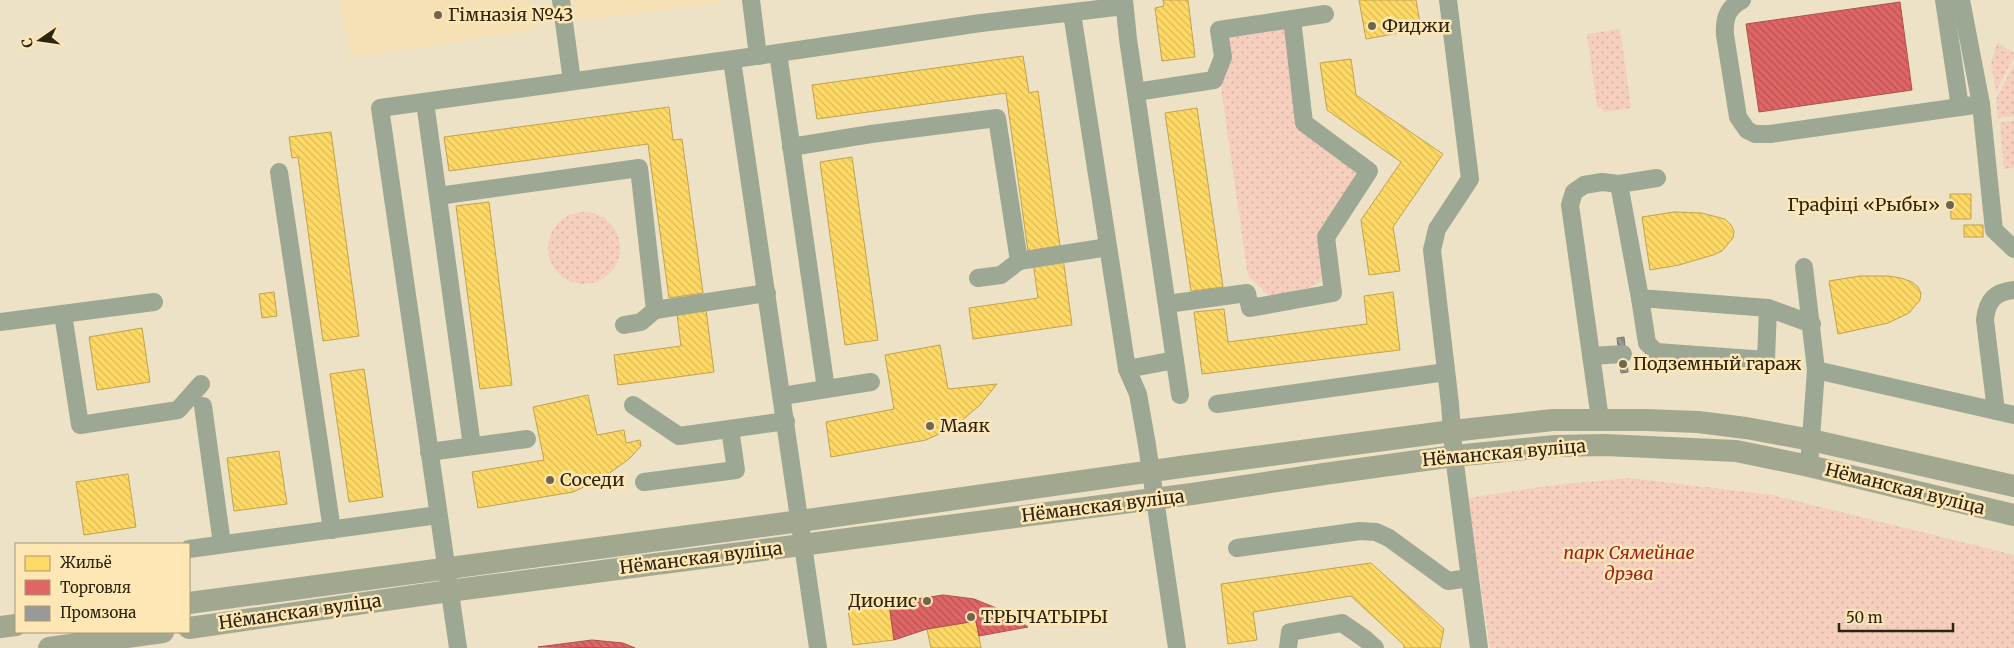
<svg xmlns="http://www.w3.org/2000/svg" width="2014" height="648" font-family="Merriweather,serif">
  <defs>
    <pattern id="grass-dots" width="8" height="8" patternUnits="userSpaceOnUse" patternTransform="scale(1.25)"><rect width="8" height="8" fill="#f5cebe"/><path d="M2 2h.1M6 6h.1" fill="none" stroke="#d2b1a2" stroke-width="1.8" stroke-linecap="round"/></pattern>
    <pattern id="homes-back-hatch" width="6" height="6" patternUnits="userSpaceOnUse" patternTransform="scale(1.25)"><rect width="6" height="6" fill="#ffd966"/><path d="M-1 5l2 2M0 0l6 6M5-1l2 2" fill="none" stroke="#dbba57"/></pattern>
    <pattern id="shops-back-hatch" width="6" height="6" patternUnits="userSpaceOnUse" patternTransform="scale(1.25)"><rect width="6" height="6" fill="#e06666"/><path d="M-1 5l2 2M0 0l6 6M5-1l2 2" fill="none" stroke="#b65453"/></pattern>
    <pattern id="industry-back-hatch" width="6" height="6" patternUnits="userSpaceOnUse" patternTransform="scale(1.25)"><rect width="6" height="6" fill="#999"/><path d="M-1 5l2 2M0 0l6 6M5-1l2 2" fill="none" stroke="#7d7d7b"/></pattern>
  </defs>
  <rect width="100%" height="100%" fill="#ede1c6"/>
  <g fill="#f4e0b4">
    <polygon points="340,0 531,0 536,30 351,58"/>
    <polygon points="574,0 721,0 721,3 578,21"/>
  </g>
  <g fill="url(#grass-dots)">
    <polygon points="1289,24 1301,125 1362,171 1320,234 1325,272 1320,282 1311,287 1270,297 1248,276 1220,81 1228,34"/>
    <polygon points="1620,29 1631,108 1605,112 1597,106 1587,34"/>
    <polygon points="1997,43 2014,53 2014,57 1996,91 1991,63"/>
    <polygon points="2014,64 2014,116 1998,118 1996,99"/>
    <polygon points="2014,121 2014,168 2004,169 2000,125 2002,122"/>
    <circle cx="584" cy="248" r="36"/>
    <polygon points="1629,478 1772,495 2014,555 2014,648 1490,648 1468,498 1547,486"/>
  </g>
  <g fill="url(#homes-back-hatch)" stroke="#c0a34c">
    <polygon points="1163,0 1188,0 1195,57 1162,61 1155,8 1164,6"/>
    <polygon points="1359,0 1416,0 1421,29 1366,39"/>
    <polygon points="1023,56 1029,93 1038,91 1060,246 1028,251 1006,93 817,119 812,85"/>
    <polygon points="1351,59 1356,95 1443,154 1393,227 1400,271 1369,275 1361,220 1401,162 1327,110 1320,63"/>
    <polygon points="669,107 673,140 682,139 703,293 669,298 648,144 449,171 444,137"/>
    <polygon points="1197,108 1223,287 1191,291 1165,113"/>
    <polygon points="331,132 359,336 323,341 298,157 292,158 289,137"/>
    <polygon points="852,157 878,340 845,345 820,162"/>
    <polygon points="1950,194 1971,194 1971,219 1951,219"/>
    <polygon points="489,202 512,385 480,389 456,206"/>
    <polygon points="1674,212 1701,213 1725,219 1731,225 1734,231 1733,238 1722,251 1713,255 1679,265 1650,270 1642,217"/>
    <rect x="1964" y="225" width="19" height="12"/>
    <polygon points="1063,258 1072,325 973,339 969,308 1038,298 1033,262"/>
    <polygon points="1860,276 1888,276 1901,278 1912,282 1918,287 1921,293 1920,300 1909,313 1888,323 1838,334 1829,281"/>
    <polygon points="274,292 277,316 262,318 259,294"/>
    <polygon points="1393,292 1400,350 1202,374 1194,312 1224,309 1228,342 1367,324 1364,296"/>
    <polygon points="706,310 714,372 618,385 614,355 681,346 677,314"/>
    <polygon points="142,328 150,382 97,390 89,337"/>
    <polygon points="940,345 948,389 997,384 980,405 954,427 926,440 831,457 826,422 894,409 885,355"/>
    <polygon points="364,369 383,497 349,502 330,374"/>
    <polygon points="588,395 597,435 624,430 626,443 640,440 641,446 629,459 601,479 573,492 478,508 472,472 544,460 533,407"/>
    <polygon points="279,451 287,504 234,511 227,458"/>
    <polygon points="128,474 136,527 84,535 76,482"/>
    <polygon points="1371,563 1444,629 1440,648 1404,648 1404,645 1351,596 1253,612 1257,640 1228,644 1221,584"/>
    <polygon points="889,603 894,640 853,645 848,609"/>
    <polygon points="976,621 981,648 931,648 927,629"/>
  </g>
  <g fill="url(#shops-back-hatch)" stroke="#aa524c">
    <polygon points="1900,2 1912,90 1759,112 1746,24"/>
    <polygon points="943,595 974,599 1006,612 1028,627 979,636 976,621 927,629 894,640 889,603"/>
    <polygon points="592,640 623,643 635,648 538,647"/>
  </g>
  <polygon fill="url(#industry-back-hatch)" stroke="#797670" points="1624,337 1628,372 1621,373 1617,338"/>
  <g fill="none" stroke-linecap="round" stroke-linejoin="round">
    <g stroke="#9ca893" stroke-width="18">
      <polyline points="561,0 572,81"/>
      <polyline points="751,0 758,56"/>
      <polyline points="1124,0 1128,39 1180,395"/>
      <polyline points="1448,0 1470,179 1437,229 1432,250 1450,404 1454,456 1479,648"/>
      <path d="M1742 0C1727 8 1724 19 1725 35L1738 117 1747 130 1755 134H1770L1981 104"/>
      <polyline points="1944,0 1960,107"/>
      <polyline points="1961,0 1981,104 1994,230 2014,249"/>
      <polyline points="1072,13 1127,369 1138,394 1147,445 1177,648"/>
      <polyline points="778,53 826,389"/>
      <polyline points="732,60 818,648"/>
      <polyline points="1136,92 1214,80 1223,57 1219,30 1325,14"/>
      <polyline points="425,102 472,446"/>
      <polyline points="791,147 871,134 997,118 1019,261 1001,275 978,278"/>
      <polyline points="279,172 332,530"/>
      <polyline points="1619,184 1640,298 1768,308 1812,324"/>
      <polyline points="438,196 639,168 655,310 641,322 624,325"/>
      <polyline points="1019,261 1108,247"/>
      <polyline points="1804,267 1816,370 1809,466"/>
      <polyline points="1640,298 1647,343 1656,352 1766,360 1768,308"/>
      <polyline points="1167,304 1247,293 1250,308 1333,293 1326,237 1369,171 1304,123 1292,19"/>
      <polyline points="655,310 767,293"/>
      <polyline points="63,314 80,425 178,410 201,384"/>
      <polyline points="0,322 154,302"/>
      <polyline points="1591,356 1623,354"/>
      <polyline points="1127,369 1175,360"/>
      <polyline points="1816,370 2014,415"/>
      <polyline points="782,396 871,382"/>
      <polyline points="1217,404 1446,372"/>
      <polyline points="633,405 679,436 786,421"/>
      <polyline points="203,406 222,544"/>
      <path d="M1996 411 1985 320C1987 300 1995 292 2014 290"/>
      <polyline points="1600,419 1570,205 1574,192 1584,185 1602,182 1619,184 1657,178"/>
      <polyline points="429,452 527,439"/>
      <polyline points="644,482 736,470 730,429"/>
      <polyline points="1237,548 1360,531 1376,532 1389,538 1448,581 1470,578"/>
      <polyline points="189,549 438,515"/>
      <polyline points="458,648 380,108 778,53 981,23 1124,6"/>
      <polyline points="1288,648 1290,632 1342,623 1365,639 1375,648"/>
    </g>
    <g stroke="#a2a890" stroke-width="22">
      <polyline points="189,603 800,521 1188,466 1452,431 1553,420 1645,420 1698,422 1746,428 1811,440 2014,486"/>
      <polyline points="0,627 16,625"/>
      <polyline points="189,628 449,591 1192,494 1324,474 1454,456 1555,446 1605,445 1736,451 1809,466 2014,515"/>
      <polyline points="49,648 163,632"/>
    </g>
  </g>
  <g fill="#706650" stroke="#fee7b5" stroke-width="2">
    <circle cx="438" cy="15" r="5"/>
    <circle cx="1372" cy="26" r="5"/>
    <circle cx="1950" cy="205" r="5"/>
    <circle cx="1623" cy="364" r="5"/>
    <circle cx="930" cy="426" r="5"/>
    <circle cx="550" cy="480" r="5"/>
    <circle cx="927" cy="601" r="5"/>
    <circle cx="971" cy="617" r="5"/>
  </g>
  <g text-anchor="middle" stroke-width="5" stroke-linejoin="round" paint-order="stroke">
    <g font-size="18" fill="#2d2411" stroke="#fee7b5" text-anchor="start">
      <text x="448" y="21">Гімназія №43</text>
      <text x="1382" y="32">Фиджи</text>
      <text x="1940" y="211" text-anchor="end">Графіці «Рыбы»</text>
      <text x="1633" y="370">Подземный гараж</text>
      <text x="940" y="432">Маяк</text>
      <text x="560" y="486">Соседи</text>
      <text x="917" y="607" text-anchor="end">Дионис</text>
      <text x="981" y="623">ТРЫЧАТЫРЫ</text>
    </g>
    <g font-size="18" fill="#2d2411" stroke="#fee7b5">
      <text transform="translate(1504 453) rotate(-5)" y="6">Нёманская вуліца</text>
      <text transform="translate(1905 489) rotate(14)" y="6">Нёманская вуліца</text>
      <text transform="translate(1103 506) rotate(-7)" y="6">Нёманская вуліца</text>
      <text transform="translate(701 558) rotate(-7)" y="6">Нёманская вуліца</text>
      <text transform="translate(300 612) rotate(-8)" y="6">Нёманская вуліца</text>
    </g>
    <g font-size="18" font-style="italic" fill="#9c2222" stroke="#fee7b5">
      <text x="1629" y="559">парк Сямейнае<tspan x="1629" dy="21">дрэва</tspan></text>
    </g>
  </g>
  <rect x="15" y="543" width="175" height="90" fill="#fee7b5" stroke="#aa9973"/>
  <rect x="25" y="556" width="25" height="15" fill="#ffd966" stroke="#aa9973"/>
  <text x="60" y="568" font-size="15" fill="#2d2411">Жильё</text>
  <rect x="25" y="580" width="25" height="15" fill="#e06666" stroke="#aa9973"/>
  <text x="60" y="593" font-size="15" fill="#2d2411">Торговля</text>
  <rect x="25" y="606" width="25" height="15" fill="#999999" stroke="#aa9973"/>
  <text x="60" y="618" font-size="15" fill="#2d2411">Промзона</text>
  <g transform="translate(40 40) rotate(257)" stroke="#fee7b5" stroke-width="4" paint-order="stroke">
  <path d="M0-4L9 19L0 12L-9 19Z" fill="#2d2411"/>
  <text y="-8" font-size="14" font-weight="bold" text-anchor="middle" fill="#2d2411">С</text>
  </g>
  <path d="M1839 623v8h114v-8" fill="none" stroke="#2d2411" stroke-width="2.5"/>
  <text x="1846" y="623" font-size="15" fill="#2d2411" stroke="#fee7b5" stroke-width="4" paint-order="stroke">50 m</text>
</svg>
